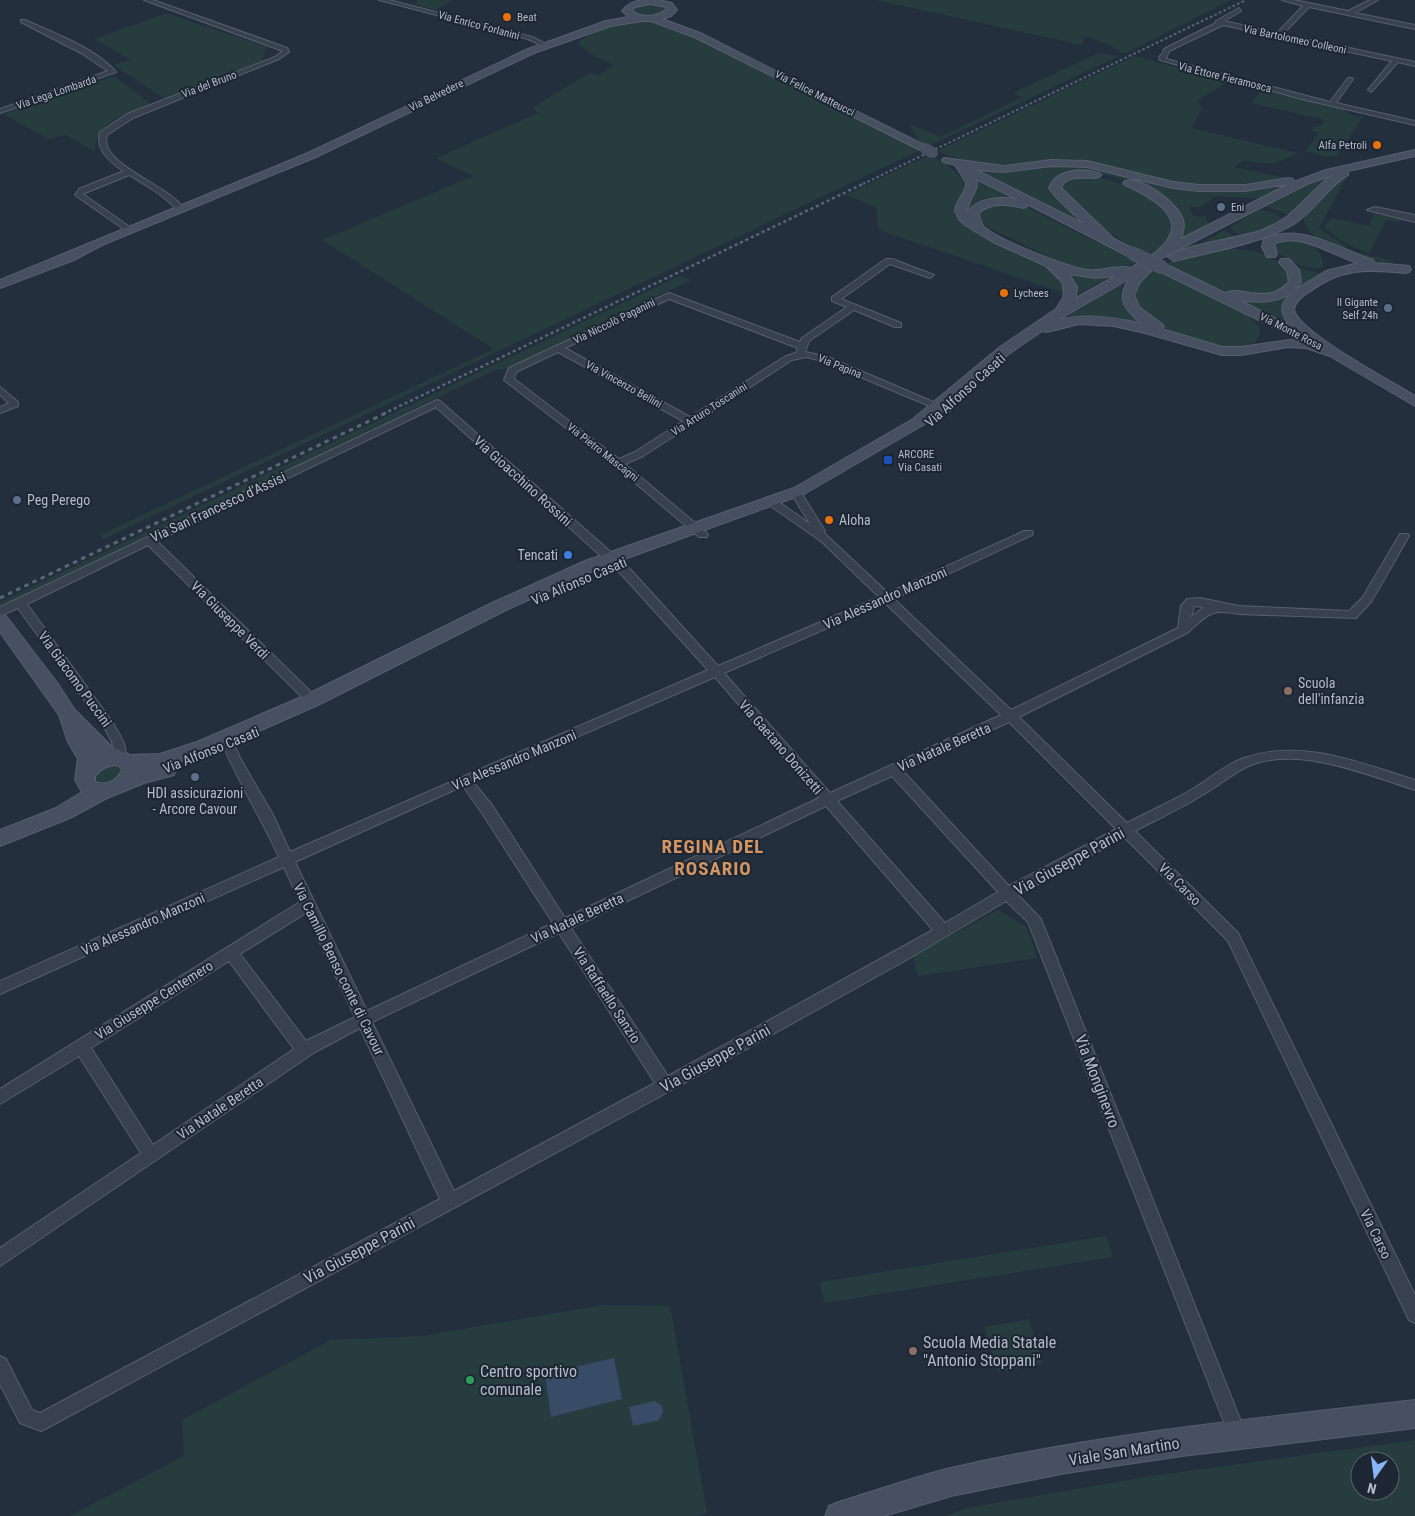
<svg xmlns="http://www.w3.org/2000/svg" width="1415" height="1516" font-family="'Roboto Condensed',sans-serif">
  <rect width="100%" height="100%" fill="#242f3e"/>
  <g fill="#263c3f" fill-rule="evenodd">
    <polygon points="418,0 453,0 435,10 418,5 415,4"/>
    <polygon points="876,0 1231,0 1124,54 1109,45 1085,36 1082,45"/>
    <path d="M648 3 663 5 667 9C656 19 645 17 631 12V8Z"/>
    <polygon points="167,13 267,47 262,61 165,99 113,65 131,60 94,39"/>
    <polygon points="635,20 660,24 683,31 920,150 104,539 100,535 494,349 322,240 473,176 436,158 538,113 532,108 589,73 599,75 614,65 594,56 577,43 591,33"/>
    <polygon points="1098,53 1119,56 929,146 919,141 909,124 941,137 1022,97 1013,93"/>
    <path d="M1135 56 1209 76 1231 80 1198 100 1202 110 1191 128 1298 153 1274 164 1243 161 1234 167 1287 178C1245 185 1204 188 1162 180 1132 174 1103 162 1073 159 1050 158 1026 163 1004 164 982 166 957 160 937 151Z"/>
    <path d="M114 76 151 104C127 114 94 121 95 152L66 135 48 139 3 114Z"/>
    <polygon points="1263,88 1308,101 1344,108 1346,113 1360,117 1364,115 1337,156 1324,156 1305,151 1319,132 1311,131 1315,126 1320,127 1325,120 1251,103"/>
    <polygon points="929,155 945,163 968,183 965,224 974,231 1053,270 1060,275 1069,295 879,230 876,207 846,195"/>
    <path d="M1084 165 1177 188 1233 191 1283 187 1260 199 1216 196 1202 207H1190L1193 216 1205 217 1211 226 1181 239 1184 225C1150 196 1129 169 1080 175 1070 176 1060 176 1051 182L1050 188 1054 195 1086 226 970 168 1008 171 1042 166Z"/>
    <path d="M1097 177 1138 189 1164 207 1175 228 1165 245 1148 255C1110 237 1089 217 1059 187L1062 182 1070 178Z"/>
    <polygon points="1328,177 1290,215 1264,206 1306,183"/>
    <polygon points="975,178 1020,201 1002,200 966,212"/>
    <path d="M1343 178H1346L1319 228 1352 251 1393 261 1390 264C1368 259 1303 246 1304 217Z"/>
    <path d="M1014 204 1027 207 1078 233 1140 261C1115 271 1094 273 1068 266L979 223 977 212 991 205Z"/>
    <path d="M1258 210C1268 211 1279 212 1282 222 1267 229 1248 241 1232 230L1231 227Z"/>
    <polygon points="1374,214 1400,218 1400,222 1386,220 1369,253 1348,245 1325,228 1327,222 1332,218 1369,226"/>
    <polygon points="1224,230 1237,238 1168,254 1186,245 1202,243"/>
    <path d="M1295 239C1309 243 1324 249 1323 267 1309 273 1279 258 1272 245L1275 242Z"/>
    <path d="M1222 249C1246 248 1272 252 1288 272L1289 283C1258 312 1195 282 1165 264L1186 257Z"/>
    <path d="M1295 267 1320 273 1289 298 1288 322 1238 299 1291 292C1300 285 1303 277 1295 267Z"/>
    <path d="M1154 269 1245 313 1258 325 1260 333 1256 342C1243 346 1232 348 1218 347 1197 345 1125 317 1132 289 1135 279 1146 274 1154 269Z"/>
    <polygon points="1066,273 1111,277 1079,294 1074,281"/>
    <polygon points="679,276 691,280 507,368 495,370 0,608 0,602 6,599"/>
    <path d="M1122 284C1118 304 1131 314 1145 325L1102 317 1071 318 1069 316Z"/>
    <path d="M115 764 121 771C118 782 106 786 96 781V772L102 767Z"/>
    <polygon points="998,910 1026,926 1038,958 918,976 913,956"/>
    <polygon points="1106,1236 1113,1257 824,1303 820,1282"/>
    <polygon points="603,1305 670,1306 707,1512 699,1516 70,1516 184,1456 182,1420 331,1340 423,1336"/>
    <polygon points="1029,1319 1043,1364 998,1372 984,1327"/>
    <path d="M1415 1440V1516H945L967 1508 1151 1476ZM1360 1461H1390V1491H1360Z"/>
  </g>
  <g fill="#394c67">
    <polygon points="614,1358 622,1399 551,1417 545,1374"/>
    <polygon points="655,1401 661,1405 663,1412 659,1420 633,1426 629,1407"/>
  </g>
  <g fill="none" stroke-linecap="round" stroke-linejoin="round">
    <defs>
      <g id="street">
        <path d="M144 0H153L287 48 289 52 279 59 133 118 107 135C106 138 106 143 107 146 115 169 167 186 185 209L178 211C164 195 147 186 129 175L85 193 83 194 131 228V232H128L75 195 79 189 124 171C110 162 95 150 100 132L127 114 275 57 283 51Z"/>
        <polygon points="379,0 389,0 532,37 548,45 543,46 528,39"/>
        <polygon points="1282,0 1294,0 1348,11 1370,0 1378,0 1355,13 1415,25 1415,29 1309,7 1283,34 1415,62 1415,66 1398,62 1371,92 1368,90 1392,61 1223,25 1169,51 1166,59 1330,102 1348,78 1352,78 1353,79 1336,103 1415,121 1415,125 1302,99 1160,60 1159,57 1163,53 1164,49 1216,23 1216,21 1239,8 1241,11 1224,21 1277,33 1303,6"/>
        <path d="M21 20H25C55 34 94 47 116 72L0 113V109L108 71 81 53 21 22Z"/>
        <polygon points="1375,207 1415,215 1415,222 1367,210"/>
        <path d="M886 259H892L934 275 930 278 890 264 841 299 901 323V327H895L854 310 809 341 805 352 828 357 952 410 947 413 944 412 822 361 807 357 792 360 643 456 625 464 707 533 708 535 707 537H699L614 465 504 380 509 368 669 293 800 342 802 338 847 307 832 301V297ZM669 299 798 348 796 353 786 356 690 417 565 348ZM558 352 683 421 635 452 619 459 514 379 516 372Z"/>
        <polygon points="0,387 18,402 18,406 0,413 0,407 9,403 0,395"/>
        <path d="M437 400 440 401 630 569 718 666 879 597 822 542 768 504 767 502 768 500H776L810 524 791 493 796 490 800 491 825 531 824 533 888 593 1024 531H1032L1033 533 1032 535 894 599 1011 710 1178 628 1181 606 1187 599 1200 598 1239 606 1349 611 1363 597 1400 534H1408L1409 536 1371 602 1356 618 1239 614C1210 608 1208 615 1187 633L1019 717 1127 823C1148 812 1170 802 1191 790 1209 780 1224 765 1244 758 1301 738 1360 763 1415 780V790C1368 775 1300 746 1251 765 1233 772 1219 786 1202 795 1181 809 1157 819 1135 831L1238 933 1415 1295V1323L1409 1320 1228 941 1124 837 1018 895 1041 919 1246 1434 1243 1440 1237 1443 1231 1440 1028 922 1006 901 908 959 694 1078 47 1428 41 1431 20 1423 0 1384V1356L6 1359 32 1410 40 1413 440 1199 360 1028 315 1052 0 1266V1248L141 1153 79 1056 0 1104V1089L300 902 284 867 0 994V981L279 857C261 817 236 779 220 738L222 735H230L240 758 273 815 290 852 708 670 622 575 436 407 157 541 316 697 318 700 316 703H308L148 545 27 604 113 723C119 734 130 749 124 761H116L112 742 105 729 18 608 0 616V607ZM885 603 1001 715 830 793 724 673ZM1194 606 1204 607 1191 617ZM715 677 819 798 565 918 492 805 473 782ZM1009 722 1116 829 1009 886 903 771ZM892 776 998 892 945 923 837 801ZM463 786 482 813 553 923 367 1011 295 862ZM826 806 933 930 668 1076 571 928ZM306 913 355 1017 306 1041 240 954ZM559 933 655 1083 454 1191 372 1022ZM229 961 294 1049 153 1145 91 1048Z"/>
      </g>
      <g id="secondary">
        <path d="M642 0H658L672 3 677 10 671 16 662 19 700 33 930 148 924 151 920 150 694 37 651 21H642L611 26 534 53 316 157 102 245 74 260 0 288V280L308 153 528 49 606 21 629 17 622 11C628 3 633 2 642 0ZM650 4 666 7 667 9C657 17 643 18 632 11L635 7Z"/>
        <path d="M1415 150V156L1348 171V175C1326 188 1315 211 1294 224 1262 243 1211 252 1174 261L1168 257C1176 247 1242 237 1260 231 1297 217 1303 197 1332 175L1307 184 1166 256 1147 268 1151 271 1140 282 1134 295 1139 307 1162 324 1164 327 1162 329 1222 347H1241L1297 339 1159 271 1157 268 1159 265H1167L1225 293C1241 285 1267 306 1289 282L1287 271 1279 262 1281 259H1289L1299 270 1301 282 1295 290 1326 271 1358 263C1333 256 1300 231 1274 244L1277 254 1275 257H1267L1262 247 1264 239C1301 222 1338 249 1373 260L1375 263 1409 266 1411 269 1409 272 1405 273C1367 269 1341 268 1309 292 1302 296 1296 301 1294 309 1296 331 1393 382 1415 396V406L1330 356 1306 348 1288 347 1241 355H1222L1145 333 1114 326 1079 324 1047 332 1042 331 1010 353 923 425 804 494 597 569 504 611 318 705 211 752 172 764 176 770 174 775 144 783 107 798 70 818 0 846V830L56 808 82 792 75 780 78 759 68 742 59 715 0 632V614L6 616 58 684 74 709 112 747 130 755 160 754 197 742 306 695 492 603 585 561 794 488 913 419 1000 347 1056 309 1063 298 1064 292 1062 282 1046 266 993 242 965 225 959 219 955 211 956 206 966 187V182L955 165 944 162 942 160 944 158 1004 166 1051 160 1087 161 1173 182 1199 185H1245L1289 178 1293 179 1294 182 1326 170ZM1051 166 1087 167 1173 188 1199 191H1245L1289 184 1181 239C1183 232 1185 227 1183 220 1179 204 1142 176 1125 181L1123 183 1125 185C1152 197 1195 220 1157 251 1149 257 1139 262 1131 268 1120 264 1101 272 1088 270 1069 268 998 240 984 227 981 224 979 217 979 213 991 201 1009 205 1024 208L1029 205 1128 256H1136L1138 253 1136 250 1114 239 1061 188C1065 175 1084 178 1095 178L1099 177 1101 175 1099 173C1082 168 1056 169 1049 188L1055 196 1084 224 976 170 1004 172ZM976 179 1017 199C999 197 979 197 967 212 967 199 980 191 976 179ZM1069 274 1095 278 1116 276 1076 298 1077 287ZM1129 279C1115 299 1126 311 1142 324 1115 317 1086 313 1058 320ZM1292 293C1279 304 1280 312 1289 325L1239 300C1257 303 1276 303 1292 293ZM115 765 119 766 122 770C117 781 107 786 95 782V776C100 769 106 766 115 765Z"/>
        <path d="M1415 1400V1428L1182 1456 1066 1473 951 1496 884 1516H825L829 1506 839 1502C876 1491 913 1477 951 1468 1103 1433 1260 1418 1415 1400Z"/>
      </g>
    </defs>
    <use href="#street" stroke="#565f6c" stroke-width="2"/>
    <use href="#secondary" stroke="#565f6c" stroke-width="2"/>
    <use href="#street" fill="#38414e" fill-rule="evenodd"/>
    <use href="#secondary" fill="#465061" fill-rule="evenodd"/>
    <polyline stroke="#5a6575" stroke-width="2" stroke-dasharray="2.5 2.5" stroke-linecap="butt" points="863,184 1246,0"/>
    <polyline stroke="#5a6575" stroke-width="2.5" stroke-dasharray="3 3" stroke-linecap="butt" points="383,414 865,183"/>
    <polyline stroke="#5a6575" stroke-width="3" stroke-dasharray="4.5 4.5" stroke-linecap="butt" points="0,598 386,413"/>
    <defs>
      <polyline id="secondary-bridge-far1" points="924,148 933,153"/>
      <polyline id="secondary-bridge" points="1132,253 1163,268"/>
    </defs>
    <use href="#secondary-bridge-far1" stroke="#565f6c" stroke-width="11" stroke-linecap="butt"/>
    <use href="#secondary-bridge" stroke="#565f6c" stroke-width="14" stroke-linecap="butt"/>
    <use href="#secondary-bridge-far1" stroke="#465061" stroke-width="10"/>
    <use href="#secondary-bridge" stroke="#465061" stroke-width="13"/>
  </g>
  <g fill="#e8710a" stroke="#1d2633" stroke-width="2">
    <circle cx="507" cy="17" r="5"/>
    <circle cx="1377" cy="145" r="5"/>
    <circle cx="1004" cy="293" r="5"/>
    <circle cx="829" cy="520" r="5"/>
  </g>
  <g fill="#5c6f8a" stroke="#1d2633" stroke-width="2">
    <circle cx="1221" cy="207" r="5"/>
    <circle cx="1388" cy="308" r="5"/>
    <circle cx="17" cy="500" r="5"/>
    <circle cx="195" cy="777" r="5"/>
  </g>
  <rect fill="#1a4fb4" stroke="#1d2633" stroke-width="2" x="883" y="455" width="10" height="10" rx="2.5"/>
  <circle fill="#3f7fe0" stroke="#1d2633" stroke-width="2" cx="568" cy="555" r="5"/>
  <g fill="#8d6e63" stroke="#1d2633" stroke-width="2">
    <circle cx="1288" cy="691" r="5"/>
    <circle cx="913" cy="1351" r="5"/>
  </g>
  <circle fill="#2e9e5b" stroke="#1d2633" stroke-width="2" cx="470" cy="1380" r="5"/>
  <g text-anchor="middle" stroke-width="4" stroke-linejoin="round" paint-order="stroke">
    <g font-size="11" fill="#b4bcc9" stroke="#1d2633" text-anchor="start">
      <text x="517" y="21">Beat</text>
      <text x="1367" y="149" text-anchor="end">Alfa Petroli</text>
      <text x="1231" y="211">Eni</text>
      <text x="1014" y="297">Lychees</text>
      <text x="1378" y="306" text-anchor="end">Il Gigante<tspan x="1378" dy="13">Self 24h</tspan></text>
      <text x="898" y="458">ARCORE<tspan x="898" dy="13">Via Casati</tspan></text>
    </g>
    <g font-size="11" fill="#b4bcc9" stroke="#1d2633">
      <text transform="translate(479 25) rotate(15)" y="4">Via Enrico Forlanini</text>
      <text transform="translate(1295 39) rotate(12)" y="4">Via Bartolomeo Colleoni</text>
      <text transform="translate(1225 77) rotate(14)" y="4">Via Ettore Fieramosca</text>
      <text transform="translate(209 84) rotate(-21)" y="4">Via del Bruno</text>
      <text transform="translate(56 92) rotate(-19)" y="4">Via Lega Lombarda</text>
      <text transform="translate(815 93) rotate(27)" y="4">Via Felice Matteucci</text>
      <text transform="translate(436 95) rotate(-26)" y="4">Via Belvedere</text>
      <text transform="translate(614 321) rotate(-26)" y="4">Via Niccolò Paganini</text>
      <text transform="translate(1291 331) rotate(27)" y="4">Via Monte Rosa</text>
      <text transform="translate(840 366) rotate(22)" y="4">Via Papina</text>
      <text transform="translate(624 384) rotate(29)" y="4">Via Vincenzo Bellini</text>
      <text transform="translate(709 409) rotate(-33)" y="4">Via Arturo Toscanini</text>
      <text transform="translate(603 452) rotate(38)" y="4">Via Pietro Mascagni</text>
    </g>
    <g font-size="14" fill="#b4bcc9" stroke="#1d2633">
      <text transform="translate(965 390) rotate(-42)" y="5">Via Alfonso Casati</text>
      <text transform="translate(523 481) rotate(42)" y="5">Via Gioacchino Rossini</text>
      <text transform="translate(218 507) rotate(-25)" y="5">Via San Francesco d'Assisi</text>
      <text transform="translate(579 581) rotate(-23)" y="5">Via Alfonso Casati</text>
      <text transform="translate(885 598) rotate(-24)" y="5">Via Alessandro Manzoni</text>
      <text transform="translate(230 620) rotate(45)" y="5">Via Giuseppe Verdi</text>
      <text transform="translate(75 679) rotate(54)" y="5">Via Giacomo Puccini</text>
      <text transform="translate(781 747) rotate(49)" y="5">Via Gaetano Donizetti</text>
      <text transform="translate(944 747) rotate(-24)" y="5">Via Natale Beretta</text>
      <text transform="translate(211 750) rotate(-22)" y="5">Via Alfonso Casati</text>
      <text transform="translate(514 760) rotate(-23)" y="5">Via Alessandro Manzoni</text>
      <text transform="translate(1180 884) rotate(45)" y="5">Via Carso</text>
      <text transform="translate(577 918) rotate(-25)" y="5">Via Natale Beretta</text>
      <text transform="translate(143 924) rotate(-24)" y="5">Via Alessandro Manzoni</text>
      <text transform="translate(339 969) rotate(64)" y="5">Via Camillo Benso conte di Cavour</text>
      <text transform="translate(607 995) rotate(57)" y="5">Via Raffaello Sanzio</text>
      <text transform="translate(154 1000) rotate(-32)" y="5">Via Giuseppe Centemero</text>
      <text transform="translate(220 1108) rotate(-34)" y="5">Via Natale Beretta</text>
      <text transform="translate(1376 1234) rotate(64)" y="5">Via Carso</text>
    </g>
    <g font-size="14" fill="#b4bcc9" stroke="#1d2633" text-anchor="start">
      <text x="27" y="505">Peg Perego</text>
      <text x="839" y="525">Aloha</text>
      <text x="558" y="560" text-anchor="end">Tencati</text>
      <text x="1298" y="688">Scuola<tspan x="1298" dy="16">dell'infanzia</tspan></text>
      <text x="195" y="798" text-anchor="middle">HDI assicurazioni<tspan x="195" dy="16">- Arcore Cavour</tspan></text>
    </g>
    <g font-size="16" fill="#b4bcc9" stroke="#1d2633">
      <text transform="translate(1069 861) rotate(-29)" y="6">Via Giuseppe Parini</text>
      <text transform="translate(715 1058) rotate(-29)" y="6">Via Giuseppe Parini</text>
      <text transform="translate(1098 1081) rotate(69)" y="6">Via Monginevro</text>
      <text transform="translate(359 1250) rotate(-28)" y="6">Via Giuseppe Parini</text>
      <text transform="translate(1124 1451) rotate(-9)" y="6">Viale San Martino</text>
    </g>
    <g font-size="16" fill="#b4bcc9" stroke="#1d2633" text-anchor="start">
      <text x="923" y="1348">Scuola Media Statale<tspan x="923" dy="18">"Antonio Stoppani"</tspan></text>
      <text x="480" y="1377">Centro sportivo<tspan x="480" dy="18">comunale</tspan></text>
    </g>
    <g font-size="19" font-weight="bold" letter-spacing="1" fill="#d59563" stroke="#1d2633">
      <text x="713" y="853">REGINA DEL<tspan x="713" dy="22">ROSARIO</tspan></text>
    </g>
  </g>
  <g transform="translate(1375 1476) rotate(194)"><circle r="24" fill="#1d2633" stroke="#59626f"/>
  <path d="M0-4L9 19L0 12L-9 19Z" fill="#8ab4f8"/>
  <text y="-8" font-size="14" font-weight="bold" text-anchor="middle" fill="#b4bcc9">N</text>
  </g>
</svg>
